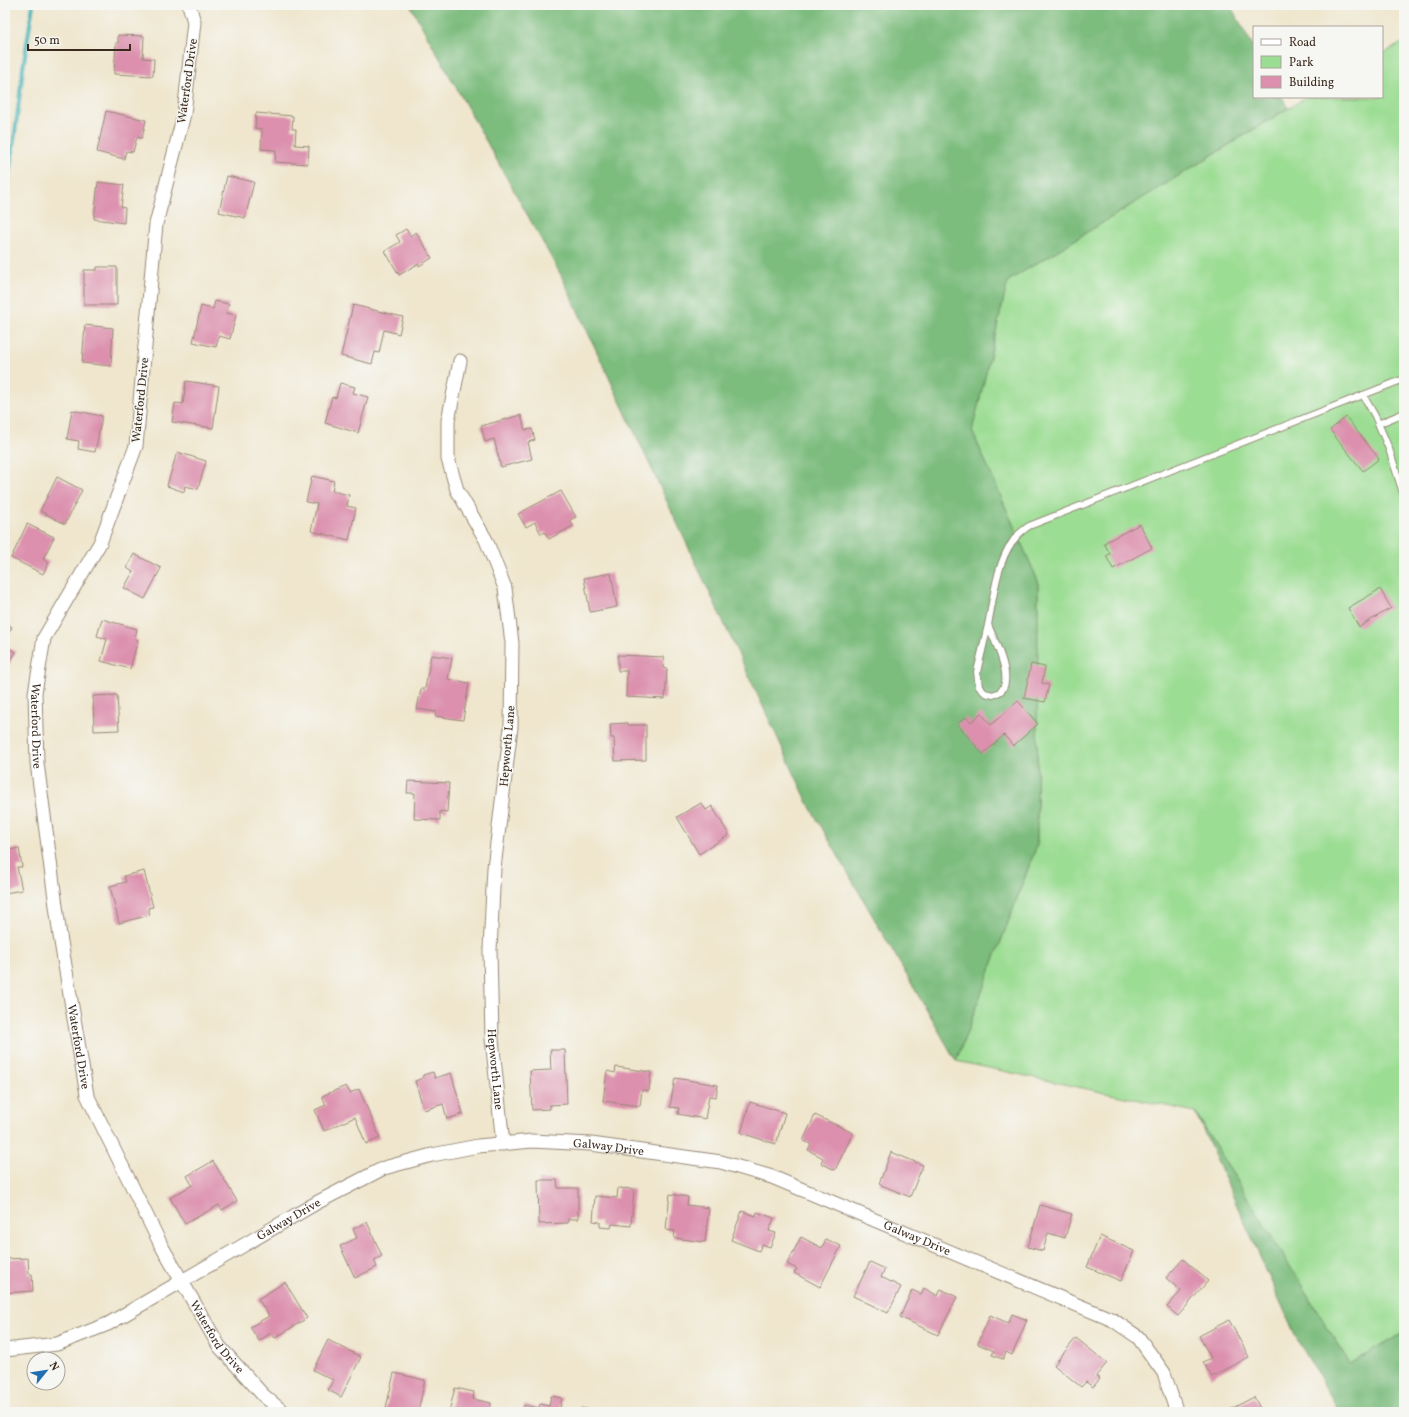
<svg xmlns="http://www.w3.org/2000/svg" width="1409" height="1417" font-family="Vollkorn,serif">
  <rect width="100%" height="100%" fill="#f6f6f2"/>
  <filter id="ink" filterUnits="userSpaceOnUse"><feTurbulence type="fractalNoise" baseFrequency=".025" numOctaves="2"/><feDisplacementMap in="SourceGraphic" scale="8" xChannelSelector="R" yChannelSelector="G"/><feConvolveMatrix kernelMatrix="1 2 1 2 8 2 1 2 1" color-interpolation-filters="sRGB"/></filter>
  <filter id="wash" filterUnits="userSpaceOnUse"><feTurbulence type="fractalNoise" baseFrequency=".012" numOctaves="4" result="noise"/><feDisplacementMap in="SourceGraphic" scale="16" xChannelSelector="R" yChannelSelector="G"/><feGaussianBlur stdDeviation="0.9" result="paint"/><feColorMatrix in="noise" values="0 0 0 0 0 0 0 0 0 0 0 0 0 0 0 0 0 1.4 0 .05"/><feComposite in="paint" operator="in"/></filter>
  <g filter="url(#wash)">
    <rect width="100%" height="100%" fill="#efe6cd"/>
    <polygon fill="#9bdd93" stroke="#6b8458" points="1404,42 1404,1333 1350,1364 1195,1112 956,1061 1037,845 1038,581 972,431 1008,281 1307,97 1382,97 1382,54"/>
    <g fill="#7cbc7d" stroke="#5c734e">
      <polygon points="410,5 1230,5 1254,48 1254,97 1282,97 1288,108 1008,281 972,431 1038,581 1037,845 956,1061 810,807 561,275"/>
      <polygon points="1195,1112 1350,1364 1404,1333 1404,1412 1340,1412 1297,1339"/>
    </g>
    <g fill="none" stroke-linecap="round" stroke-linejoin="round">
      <polyline stroke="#40b1b7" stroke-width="4" points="5,200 15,133 23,68 33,5"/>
    </g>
    <g id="blocks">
      <g fill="#dc90ad">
        <polygon points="118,35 144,36 143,58 154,59 153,76 114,74 116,43 118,43"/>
        <polygon points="106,111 146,120 142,138 137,137 133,152 126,151 124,159 97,152"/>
        <polygon points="256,113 293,116 292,129 296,129 295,145 309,146 308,164 275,162 276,150 261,149 262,129 255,128"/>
        <polygon points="227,176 254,182 245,218 219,212"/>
        <polygon points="98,182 124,185 121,207 125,208 124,223 94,219"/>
        <polygon points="406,229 410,236 416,232 432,258 419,266 418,264 399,275 385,251 400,242 396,235"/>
        <polygon points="97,267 117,267 117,305 84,305 84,270 97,270"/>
        <polygon points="215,301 229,304 226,313 236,315 230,339 219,336 216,347 193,342 201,306 213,309"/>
        <polygon points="353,305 403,317 399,334 384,330 379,353 375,352 372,364 341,356"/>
        <polygon points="85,325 113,328 111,366 82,363"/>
        <polygon points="186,381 219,386 213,428 172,422 175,403 183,404"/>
        <polygon points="340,383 355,387 353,393 368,397 358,433 325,423 332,397 336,398"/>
        <polygon points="72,410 102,416 95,452 78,449 79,441 67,439"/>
        <polygon points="521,415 525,430 532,429 535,440 528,442 532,459 501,467 494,439 485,442 481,426"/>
        <polygon points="1346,417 1379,459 1363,471 1330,430"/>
        <polygon points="177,452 206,461 198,489 185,486 184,492 167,486"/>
        <polygon points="312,476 334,481 332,491 349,495 347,506 356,508 349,540 311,531 317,504 306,502"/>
        <polygon points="57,477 82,490 65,524 40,511"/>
        <polygon points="561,491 576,517 570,520 573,526 549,539 545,532 541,534 535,522 526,527 518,514"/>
        <polygon points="27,524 54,537 43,559 49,562 43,574 11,558"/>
        <polygon points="1140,524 1152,548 1113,569 1106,556 1110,554 1104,543"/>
        <polygon points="134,554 161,568 145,599 124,588 133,572 127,568"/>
        <polygon points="611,573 617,607 590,612 584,578"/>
        <polygon points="1380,589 1391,608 1359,627 1348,608"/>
        <polygon points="102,619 137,629 135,639 138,640 130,669 101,661 107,639 97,636"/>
        <polygon points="5,624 12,627 5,640"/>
        <polygon points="5,646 16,652 7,667 5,665"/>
        <polygon points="431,655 452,658 448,679 469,683 463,720 435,716 436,712 417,709 421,689 425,689"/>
        <polygon points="618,655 664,657 663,668 667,669 665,699 626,697 627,671 618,671"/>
        <polygon points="1031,664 1045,667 1042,683 1049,685 1045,702 1024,698"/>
        <polygon points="117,695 119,730 94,731 93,696"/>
        <polygon points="1018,701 1038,724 1013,746 1004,735 983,754 957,724 966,717 971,722 981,713 991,725"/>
        <polygon points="628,723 628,725 646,725 646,760 615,761 614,738 611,738 610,724"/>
        <polygon points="408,781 449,783 447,812 440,811 440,820 414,819 415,793 407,793"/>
        <polygon points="701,803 706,810 712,806 729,835 699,854 677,817"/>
        <polygon points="19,848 22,867 17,867 22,890 5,893 5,851"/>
        <polygon points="144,871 153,907 148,908 150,915 119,923 110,886 126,882 124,876"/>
        <polygon points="550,1050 565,1050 567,1104 550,1105 550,1109 532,1110 530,1071 551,1070"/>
        <polygon points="616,1067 651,1072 649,1091 642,1090 640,1106 603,1101 607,1071 615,1073"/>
        <polygon points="433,1072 435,1078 451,1073 463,1114 447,1119 443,1104 424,1110 415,1081 423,1078 423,1075"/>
        <polygon points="675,1078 718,1085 716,1097 709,1096 705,1119 678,1114 679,1108 670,1107"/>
        <polygon points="346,1086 350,1093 359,1089 380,1138 366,1144 355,1117 324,1131 315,1110 326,1105 322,1096"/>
        <polygon points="750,1102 785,1113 776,1144 741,1133"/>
        <polygon points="815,1115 853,1133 835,1170 821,1163 823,1158 808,1150 811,1144 803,1141"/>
        <polygon points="891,1152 923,1165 910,1197 879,1184"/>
        <polygon points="213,1161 237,1201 222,1210 219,1205 185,1224 170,1198 192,1185 187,1176"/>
        <polygon points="538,1180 557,1180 558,1188 578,1188 578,1219 568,1219 568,1223 539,1224"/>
        <polygon points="618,1188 634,1189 631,1226 612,1224 611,1228 600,1227 600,1222 593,1221 595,1196 617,1198"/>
        <polygon points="670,1194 688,1197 687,1205 709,1208 705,1242 674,1238 675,1231 666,1230"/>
        <polygon points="1040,1205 1072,1214 1065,1238 1048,1233 1043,1251 1028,1247"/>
        <polygon points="742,1211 756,1216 757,1212 774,1218 769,1231 776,1233 770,1247 762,1244 759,1251 731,1240"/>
        <polygon points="367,1222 382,1256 374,1260 377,1267 355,1278 340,1246 357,1238 353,1229"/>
        <polygon points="1100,1236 1134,1251 1121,1281 1087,1267"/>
        <polygon points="801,1237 822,1248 826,1239 841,1246 820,1287 794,1273 797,1269 787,1264"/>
        <polygon points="28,1258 29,1274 32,1274 33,1291 5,1293 5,1259"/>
        <polygon points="1183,1259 1208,1281 1178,1316 1167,1307 1181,1291 1166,1278"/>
        <polygon points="870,1262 885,1269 881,1277 901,1287 888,1313 853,1296"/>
        <polygon points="285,1282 307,1318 275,1338 271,1333 259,1341 250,1327 269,1316 258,1299"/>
        <polygon points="924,1288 938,1296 941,1289 957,1297 938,1335 900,1317 912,1290 921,1294"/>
        <polygon points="1012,1314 1027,1320 1012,1355 1006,1352 1003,1359 992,1355 994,1351 978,1344 990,1315 1008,1323"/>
        <polygon points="1229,1320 1249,1357 1212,1377 1203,1362 1211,1358 1199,1336"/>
        <polygon points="1076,1338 1107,1363 1096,1376 1100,1379 1093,1387 1086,1382 1081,1387 1054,1365"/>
        <polygon points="328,1340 361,1357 341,1397 328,1390 333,1380 313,1370"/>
        <polygon points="394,1373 425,1380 418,1412 385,1412"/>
        <polygon points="455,1388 474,1392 473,1399 491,1403 490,1412 449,1412"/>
        <polygon points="551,1396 562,1398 560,1408 569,1409 568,1412 523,1412 524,1405 539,1408 540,1404 549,1406"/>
        <polygon points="1254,1397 1262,1412 1225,1412"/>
        <polygon points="581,1408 600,1411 600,1412 581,1412"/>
      </g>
    </g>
  </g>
  <g filter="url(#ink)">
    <use href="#blocks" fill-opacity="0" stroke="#958876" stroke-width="1"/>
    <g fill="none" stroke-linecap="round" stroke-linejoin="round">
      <defs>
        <g id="lane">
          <polyline points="1363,395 1375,416 1389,449 1404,496"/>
          <polyline points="1378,424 1404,413"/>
          <path d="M988 625C993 600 997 561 1013 541 1017 535 1023 530 1029 526L1404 379"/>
          <path d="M988 625C994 639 1014 678 1001 691 999 693 995 694 993 695L985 693 979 687 977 672Z"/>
        </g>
        <g id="street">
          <path id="s1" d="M189 5 194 22 184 114 156 224 136 446 100 543 44 638 35 693 37 763 60 936 87 1095 161 1245 219 1346 263 1395 283 1412"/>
          <path id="s2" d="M460 361 448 421V459L457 490 486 540 505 588 512 643 511 727 494 868 490 950 492 1039 503 1144"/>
          <path id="s3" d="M5 1350 57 1344 108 1324 318 1202 384 1168 432 1155 478 1146 532 1141 591 1144 721 1162 772 1177 1113 1320 1138 1337 1164 1373 1175 1407 1176 1412"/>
        </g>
      </defs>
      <use href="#lane" stroke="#958876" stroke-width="8"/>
      <use href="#street" stroke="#958876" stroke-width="15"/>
      <use href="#lane" stroke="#fff" stroke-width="6"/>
      <use href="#street" stroke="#fff" stroke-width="13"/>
    </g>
  </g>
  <g text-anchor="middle" stroke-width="3" stroke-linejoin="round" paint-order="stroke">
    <g font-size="12" fill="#3b2a1e" stroke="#f6f6f2">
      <text transform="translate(187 81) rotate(-82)" y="4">Waterford Drive</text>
      <text transform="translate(140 400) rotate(-84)" y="4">Waterford Drive</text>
      <text dy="4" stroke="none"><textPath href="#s1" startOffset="749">Waterford Drive</textPath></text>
      <text transform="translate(507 746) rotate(-85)" y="4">Hepworth Lane</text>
      <text dy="4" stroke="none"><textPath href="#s1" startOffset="1073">Waterford Drive</textPath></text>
      <text dy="4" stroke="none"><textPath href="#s2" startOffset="724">Hepworth Lane</textPath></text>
      <text dy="4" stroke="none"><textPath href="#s3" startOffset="652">Galway Drive</textPath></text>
      <text dy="4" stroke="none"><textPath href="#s3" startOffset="316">Galway Drive</textPath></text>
      <text dy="4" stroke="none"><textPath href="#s3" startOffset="976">Galway Drive</textPath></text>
      <text dy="4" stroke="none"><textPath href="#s1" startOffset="1397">Waterford Drive</textPath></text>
    </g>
  </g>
  <rect width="1409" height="1417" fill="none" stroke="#f6f6f2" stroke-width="20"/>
  <rect x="1253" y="26" width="130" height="72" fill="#f6f6f2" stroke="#aba49d"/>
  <rect x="1261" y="39" width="20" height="6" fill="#ffffff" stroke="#aba49d"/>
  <text x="1289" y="46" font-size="12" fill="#3b2a1e">Road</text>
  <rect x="1261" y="56" width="20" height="12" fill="#9bdd93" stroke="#aba49d"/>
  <text x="1289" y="66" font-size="12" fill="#3b2a1e">Park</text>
  <rect x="1261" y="76" width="20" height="12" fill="#dc90ad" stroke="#aba49d"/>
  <text x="1289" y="86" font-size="12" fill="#3b2a1e">Building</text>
  <g transform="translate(46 1371) rotate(60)"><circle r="19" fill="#f6f6f2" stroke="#aba49d"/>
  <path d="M0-3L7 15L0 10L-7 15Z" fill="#1f6fb2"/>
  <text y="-6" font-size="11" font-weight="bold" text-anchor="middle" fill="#3b2a1e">N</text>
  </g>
  <path d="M28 44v6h102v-6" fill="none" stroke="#3b2a1e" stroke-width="2"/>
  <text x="34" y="44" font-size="12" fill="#3b2a1e" stroke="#f6f6f2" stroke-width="3" paint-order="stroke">50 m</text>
</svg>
